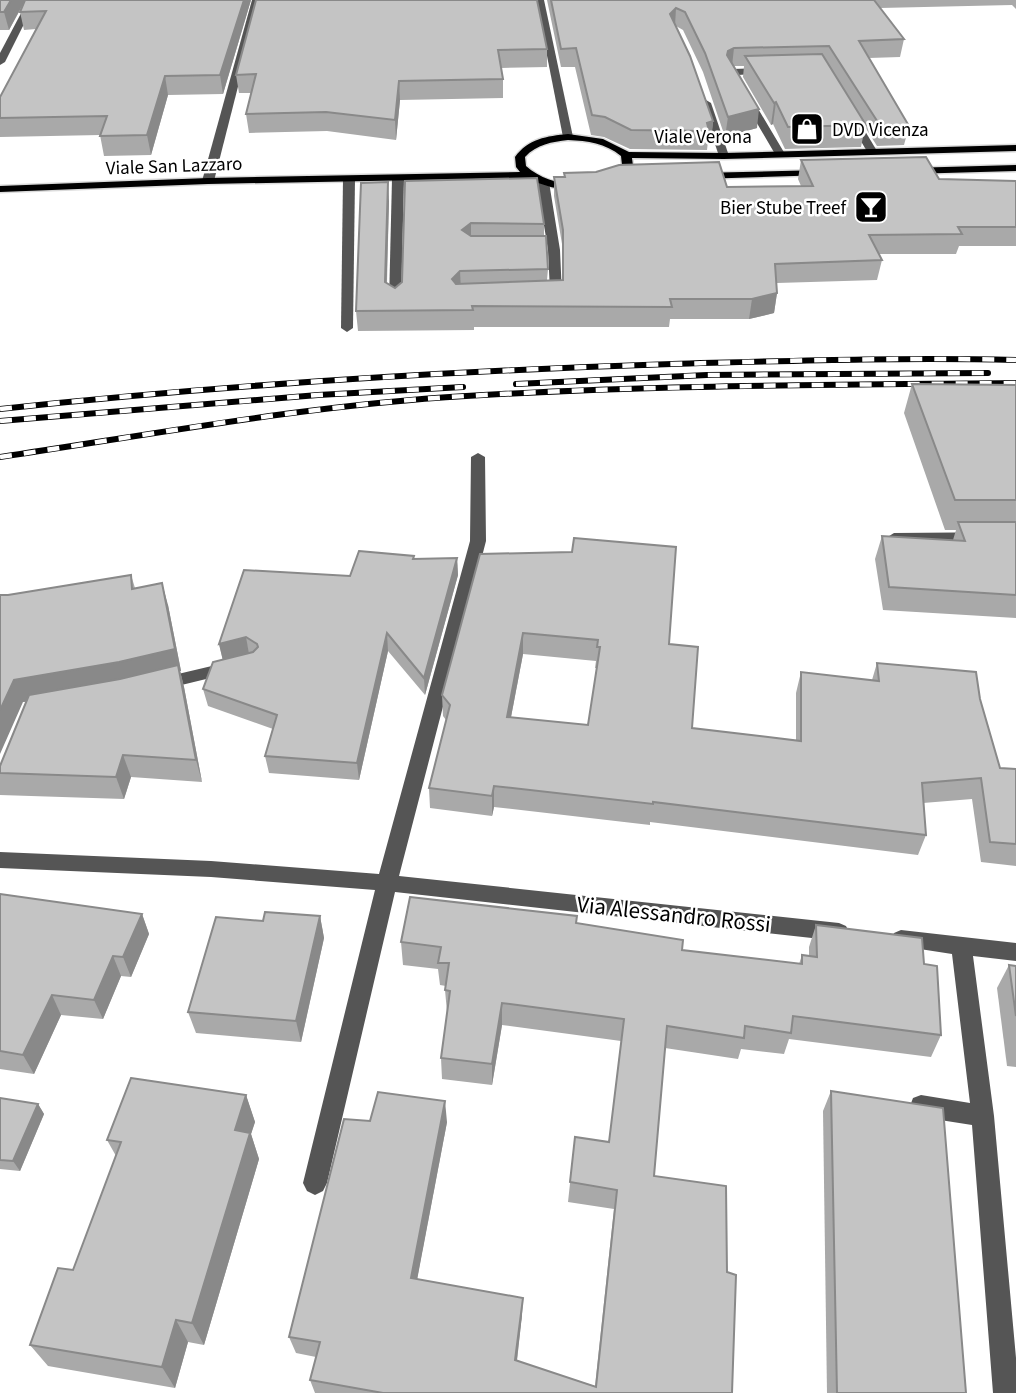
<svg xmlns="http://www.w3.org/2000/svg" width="1016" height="1393" font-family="'Source Sans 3',sans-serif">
  <rect width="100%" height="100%" fill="#fff"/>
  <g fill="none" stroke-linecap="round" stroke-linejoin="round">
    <defs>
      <g id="major">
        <path d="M568 134 603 139 629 152 724 153 1016 145V151L724 159 632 158 633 166C608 198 561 195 527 178L208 184 0 192V186L208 178 520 172 516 167 515 157C528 139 547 136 568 134ZM568 140C588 141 605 143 621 156L622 165C598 192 552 189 526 166L525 157C537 144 552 142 568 140Z"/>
        <polygon points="1016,165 1016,171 909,174 904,171 909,168"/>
        <polygon points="822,170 827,173 826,175 699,179 694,176 699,173"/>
      </g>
    </defs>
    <use href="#major" stroke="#dbdbdb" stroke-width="3"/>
    <g fill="#555" fill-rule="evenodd">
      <polygon points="28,0 36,0 5,62 0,65 0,53"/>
      <polygon points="252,0 260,0 214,181 208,184 202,181"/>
      <polygon points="536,0 544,0 573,137 568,140 563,137"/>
      <polygon points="765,68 768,69 768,73 738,75 785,154 780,157 775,154 727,72 732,69"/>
      <polygon points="706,100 711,103 729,156 728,158 719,156 701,103"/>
      <polygon points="848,116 856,116 877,151 876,153 868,153 847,118"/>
      <polygon points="349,176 355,179 353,328 347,332 341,328 343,179"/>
      <polygon points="398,176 404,179 401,302 395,306 389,302 392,179"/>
      <path d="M543 179 549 182 560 250 562 295C558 301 545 301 541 295L550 291 548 250 537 182Z"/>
      <polygon points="478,453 485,457 486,541 399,876 839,923 846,926 849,932 846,938 839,941 395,892 327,1183 323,1191 315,1195 307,1191 303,1183 375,890 211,877 0,868 0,852 211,861 379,874 470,541 471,457"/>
      <polygon points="1016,532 1016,542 894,543 886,538 894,533"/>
      <polygon points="233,661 242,667 239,671 161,690 155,688 152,684 155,680 161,678"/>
      <polygon points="901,930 1016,943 1016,961 973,956 994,1116 1016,1358 1016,1393 993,1393 972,1125 921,1117 913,1114 910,1106 913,1098 921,1095 970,1103 952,954 894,945 891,939 894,933"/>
    </g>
    <use href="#major" fill="#000" fill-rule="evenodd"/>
    <defs>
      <g id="rail">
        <polyline points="516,384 707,375 988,373"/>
        <path d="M0 409C223 385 447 371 672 364 786 361 901 357 1016 360"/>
        <polyline points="0,421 318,395 463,387"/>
        <path d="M0 457C155 434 310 405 466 396 649 385 833 385 1016 383"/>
      </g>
    </defs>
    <use href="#rail" stroke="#000" stroke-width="6"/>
    <use href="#rail" stroke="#fff" stroke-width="4.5" stroke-dasharray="12" stroke-linecap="butt"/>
  </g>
  <g fill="#a9a9a9" fill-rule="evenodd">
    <polygon points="0,0 251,0 223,94 168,95 151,155 104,156 100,135 0,137 0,97 36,29 24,30 20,12 24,3 9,30 0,30"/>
    <polygon points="256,0 547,49 547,67 501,68 503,79 503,98 400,100 396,140 327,131 249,133 246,114 251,93 239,93 236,75"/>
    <polygon points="547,0 1016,0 1016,9 1012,5 880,8 904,39 900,57 869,58 909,126 904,145 877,146 865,127 861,147 785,149 773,124 771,125 743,77 744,66 734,66 757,128 725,137 703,72 683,30 676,26 713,121 711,141 708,141 707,150 630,149 604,137 591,135 575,67 561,67"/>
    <polygon points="801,160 939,179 1016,181 1016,246 959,246 956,254 879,254 882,260 877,280 777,283 777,293 774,313 749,319 670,319 669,327 474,327 474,330 358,331 356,311 389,201 387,283 395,288 402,282 405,181 544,224 544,236 548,269 547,280 562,280 563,250 554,196 554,177 564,177 564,173 727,187 801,186 798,179"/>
    <polygon points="912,384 1016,385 1016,618 883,610 875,559 882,536 953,540 956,530 945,530 904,413"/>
    <path d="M480 554 669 644 692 728 796 741V693L801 672 872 680 877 663 980 699 1000 768 1016 769V866L981 862 972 799 923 803 926 835 918 855 650 822V825L494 807 492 816 430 808 429 788 446 720 443 716 442 695ZM523 654 596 661 595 668H597L588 725 511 717Z"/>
    <polygon points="414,556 414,559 457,558 458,575 425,695 388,651 359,780 269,773 265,756 273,729 208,706 203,689 223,660 219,644 350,576"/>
    <polygon points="131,575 135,588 168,605 181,671 180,671 184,687 202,782 131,777 124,799 0,795 0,766 27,702 23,702 8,595"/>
    <polygon points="0,894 142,914 149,934 131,977 121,976 103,1019 61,1015 34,1074 0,1069"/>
    <polygon points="320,916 324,938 301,1042 196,1033 188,1012 263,921"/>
    <polygon points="576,923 682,950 799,964 802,955 809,956 809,947 816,925 924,964 941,1035 931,1057 789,1039 784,1054 741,1049 738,1059 665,1048 654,1176 727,1272 732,1393 315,1393 310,1380 316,1357 296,1353 289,1337 370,1121 447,1122 417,1279 522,1315 517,1361 595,1386 614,1209 568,1202 575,1137 609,1142 621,1041 502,1025 492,1085 442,1079 441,1058 447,1012 445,990 446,986 440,985 438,969 403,965 401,942"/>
    <polygon points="1009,965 1016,966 1016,1067 1007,1066 997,988"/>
    <polygon points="831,1091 966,1393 827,1393 823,1111"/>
    <polygon points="246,1095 255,1122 251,1134 259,1159 204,1345 188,1342 175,1388 48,1366 30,1345 73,1270 116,1156 107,1140"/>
    <polygon points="0,1098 38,1104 44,1114 20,1171 0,1169"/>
  </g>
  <g fill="#898989">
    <polygon points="11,0 25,0 9,30 4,12"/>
    <polygon points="244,0 251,0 223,94 220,75"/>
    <polygon points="676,8 675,26 670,14"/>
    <polygon points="734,48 732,66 727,55 728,51"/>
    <polygon points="165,76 168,95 151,155 147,135"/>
    <polygon points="399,81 400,100 396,140 395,120"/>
    <polygon points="776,102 773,124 771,125 774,103"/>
    <polygon points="759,109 757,128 725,137 728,117"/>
    <polygon points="713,121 711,141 708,141 709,131 707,123"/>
    <polygon points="388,182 389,201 386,302 385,282"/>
    <polygon points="471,223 471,242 462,230"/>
    <polygon points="460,271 461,291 452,279"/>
    <polygon points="777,293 774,313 749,319 752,299"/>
    <polygon points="457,558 458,575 425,695 424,678"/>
    <polygon points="162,583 168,605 181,671 180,671 184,687 202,782 196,760 125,684 23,702 0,754 0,710 14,680"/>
    <polygon points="387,633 388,651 359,780 357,763"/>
    <polygon points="523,633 523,654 507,738 507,717"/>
    <polygon points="246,637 249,654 223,661 219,644"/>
    <polygon points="123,755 131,777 124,799 116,777"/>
    <polygon points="494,786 494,807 492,816 492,796"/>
    <polygon points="142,914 149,934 131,977 123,957"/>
    <polygon points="320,916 324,938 301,1042 296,1021"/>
    <polygon points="113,956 121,976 103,1019 94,1000"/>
    <polygon points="52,995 61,1015 34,1074 23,1055"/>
    <polygon points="502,1003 502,1025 492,1085 492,1064"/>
    <polygon points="246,1095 255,1122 251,1134 259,1159 204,1345 192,1323 235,1130"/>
    <polygon points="445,1101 447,1122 414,1296 411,1278"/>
    <polygon points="38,1104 44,1114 20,1171 13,1161"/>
    <polygon points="523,1298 522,1315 515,1376 515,1360"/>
    <polygon points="176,1320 188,1342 175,1388 162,1367"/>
  </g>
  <g fill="#c4c4c4" stroke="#898989" stroke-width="2" fill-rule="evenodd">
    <polygon points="0,0 11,0 4,12 0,12"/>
    <polygon points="25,0 244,0 220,75 165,76 147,135 100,136 107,116 0,118 0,97 46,11 20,12"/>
    <polygon points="256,0 537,0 547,49 498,50 503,79 399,81 395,120 326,112 246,114 256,74 236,75"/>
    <polygon points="551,0 874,0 904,39 859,41 909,126 881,127 829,46 734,48 728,51 727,55 759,109 728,117 705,53 685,12 676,8 670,14 690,56 713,121 707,123 709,131 631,130 605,117 592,115 576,48 561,49"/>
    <polygon points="822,54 866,125 788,127 776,102 774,103 745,56"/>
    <polygon points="926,157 939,179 1016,181 1016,227 958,227 962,234 869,235 882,260 775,264 777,293 752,299 670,299 672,307 472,306 473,310 356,311 361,183 388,182 385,282 395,288 402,282 405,181 537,178 544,224 471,223 462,230 471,236 546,236 548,269 460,271 452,279 456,284 563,280 563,230 554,177 565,177 564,173 596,172 619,165 719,162 727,187 813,186 801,160"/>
    <polygon points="912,384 1016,385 1016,500 955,500"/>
    <polygon points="958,522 1016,522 1016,595 889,587 882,536 965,541"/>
    <path d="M574 538 676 547 669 644 698 647 692 728 801 741V672L879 681 877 663 976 672 980 699 1000 768 1016 769V844L990 842 981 778 922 783 926 835 653 802V804L494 786 492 796 429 788 450 705 442 695 480 554 572 552ZM523 633 598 640 597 647H600L588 725 507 717Z"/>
    <polygon points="359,551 414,556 413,559 457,558 424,678 387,633 357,763 265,756 277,715 203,689 213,662 253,652 258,647 257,644 246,637 219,644 244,570 350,576"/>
    <polygon points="131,575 132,589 162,583 175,649 119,662 14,680 0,710 0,595 8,595"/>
    <polygon points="178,665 196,760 123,755 116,777 0,773 0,766 29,695 120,679"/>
    <polygon points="0,894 142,914 123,957 113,956 94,1000 52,995 23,1055 0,1051"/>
    <polygon points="410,897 577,916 576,923 683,940 682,950 802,964 802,955 817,957 816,925 922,938 924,964 937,966 941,1035 793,1016 791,1033 745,1026 744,1038 667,1026 654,1176 726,1186 727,1272 736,1275 732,1393 383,1393 310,1380 320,1342 289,1337 344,1119 370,1121 378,1092 445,1101 411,1278 523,1298 515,1360 596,1387 617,1190 570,1182 575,1137 609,1142 624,1019 502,1003 492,1064 441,1058 450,991 445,990 449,963 438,963 441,947 401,942"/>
    <polygon points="265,912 320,916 296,1021 188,1012 216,917 263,921"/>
    <polygon points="1009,965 1016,966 1016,1016"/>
    <polygon points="131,1078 246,1095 235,1130 250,1133 192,1323 176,1320 162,1367 30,1345 58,1268 73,1270 121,1142 107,1140"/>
    <polygon points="831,1091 943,1108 966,1393 837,1393"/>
    <polygon points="0,1098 38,1104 13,1161 0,1160"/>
  </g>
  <defs>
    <symbol id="shop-square" viewBox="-11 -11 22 22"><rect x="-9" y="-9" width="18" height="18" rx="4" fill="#000" stroke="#fff"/><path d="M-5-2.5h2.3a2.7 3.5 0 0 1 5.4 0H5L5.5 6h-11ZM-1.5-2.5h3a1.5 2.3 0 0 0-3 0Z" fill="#fff"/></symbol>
    <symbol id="bar-square" viewBox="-11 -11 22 22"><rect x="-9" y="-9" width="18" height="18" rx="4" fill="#000" stroke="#fff"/><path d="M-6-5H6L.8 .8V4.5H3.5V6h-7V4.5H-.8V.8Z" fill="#fff"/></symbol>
  </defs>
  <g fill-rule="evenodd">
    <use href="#shop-square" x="788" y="110" width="38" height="38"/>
    <use href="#bar-square" x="852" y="188" width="38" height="38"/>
  </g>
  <g text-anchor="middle" stroke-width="5" stroke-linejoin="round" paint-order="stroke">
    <g font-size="19" fill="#000" stroke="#fff" text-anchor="start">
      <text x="832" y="136">DVD Vicenza</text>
      <text x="846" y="214" text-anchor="end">Bier Stube Treef</text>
    </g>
    <g font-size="19" fill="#000" stroke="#fff">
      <text x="703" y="143">Viale Verona</text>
      <text transform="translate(174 165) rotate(-2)" y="7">Viale San Lazzaro</text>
    </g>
    <g font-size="23" fill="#000" stroke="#fff">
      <text transform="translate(674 914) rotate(6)" y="8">Via Alessandro Rossi</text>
    </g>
  </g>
</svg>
